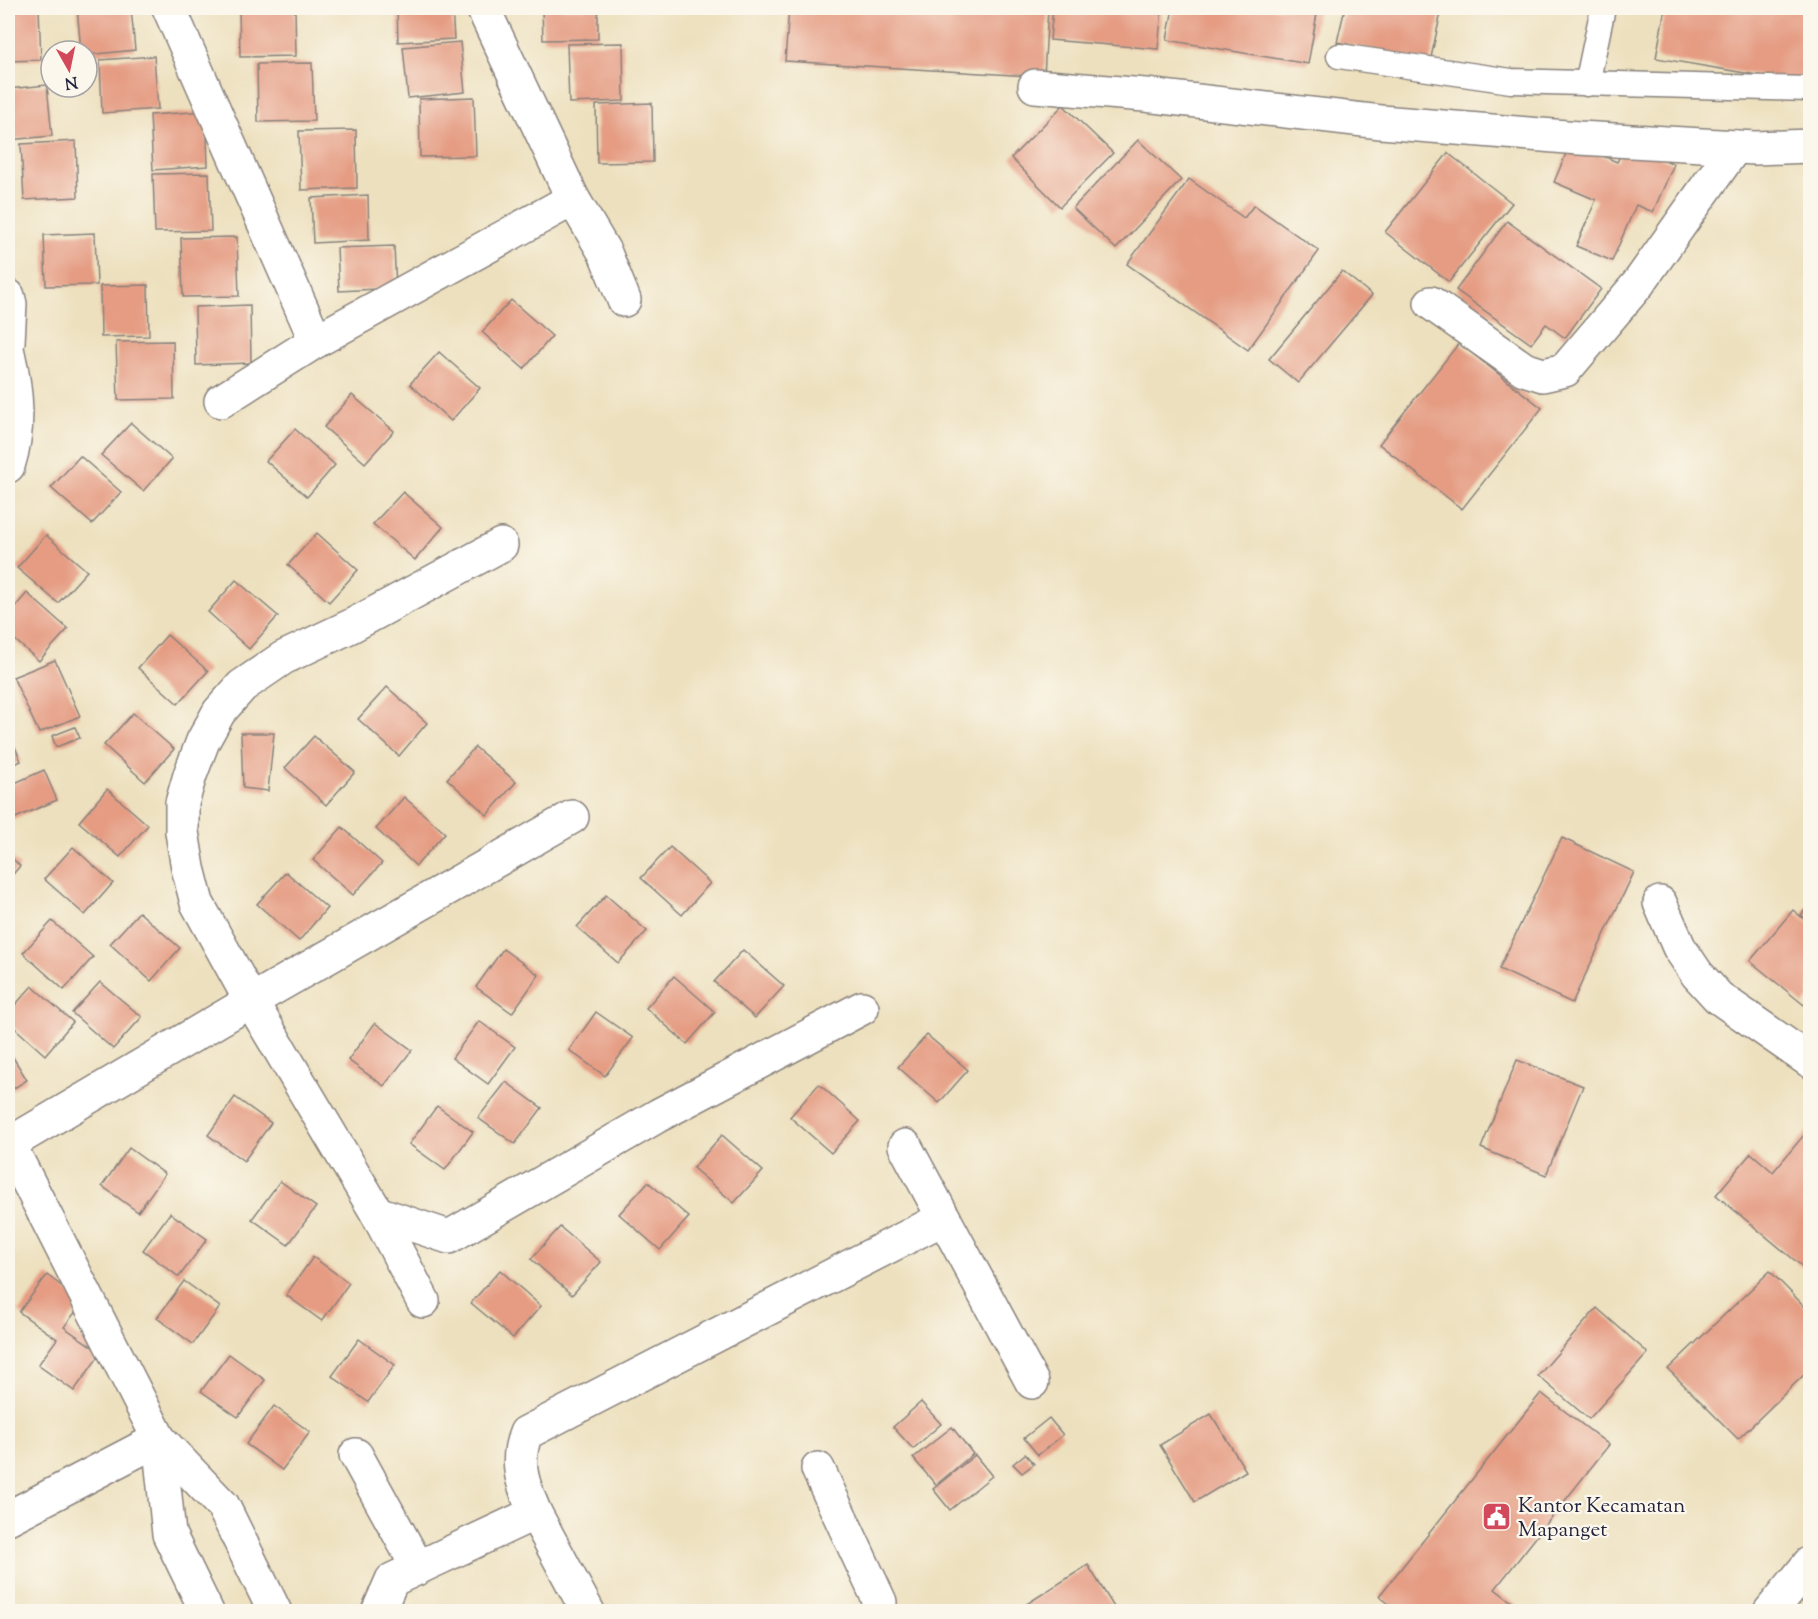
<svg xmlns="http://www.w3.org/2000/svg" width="1818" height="1619" font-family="'Sorts Mill Goudy',serif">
  <rect width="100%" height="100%" fill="#fbf7ec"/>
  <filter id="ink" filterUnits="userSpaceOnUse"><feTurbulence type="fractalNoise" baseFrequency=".0167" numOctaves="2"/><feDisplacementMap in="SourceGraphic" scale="12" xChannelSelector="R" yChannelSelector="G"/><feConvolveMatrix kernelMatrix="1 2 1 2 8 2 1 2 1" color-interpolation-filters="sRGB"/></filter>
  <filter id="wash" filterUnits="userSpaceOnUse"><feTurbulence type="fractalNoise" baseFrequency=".008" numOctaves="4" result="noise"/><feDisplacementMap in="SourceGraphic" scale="24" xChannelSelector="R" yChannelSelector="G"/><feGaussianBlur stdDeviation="1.35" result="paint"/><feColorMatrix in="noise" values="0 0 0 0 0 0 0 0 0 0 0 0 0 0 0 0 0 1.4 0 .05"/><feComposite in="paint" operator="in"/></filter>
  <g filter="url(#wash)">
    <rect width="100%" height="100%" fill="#ede0be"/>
    <g id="blocks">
      <g fill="#e59c83">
        <polygon points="8,8 39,8 41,60 8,61"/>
        <polygon points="77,8 131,8 135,50 87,55 87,51 81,51"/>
        <polygon points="239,8 295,8 296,56 240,57"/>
        <polygon points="397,8 452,8 454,39 398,42"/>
        <polygon points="542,8 598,8 598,39 543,40"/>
        <polygon points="789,8 1048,8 1044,77 785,61"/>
        <polygon points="1053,8 1162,8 1158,49 1050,40"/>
        <polygon points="1173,8 1318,8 1308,64 1167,40"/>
        <polygon points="1345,8 1442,8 1430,62 1337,42"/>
        <polygon points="1665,8 1810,8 1810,84 1656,58"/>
        <polygon points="460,42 465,92 408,98 403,47"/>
        <polygon points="623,43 624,101 569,103 567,44"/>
        <polygon points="154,56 158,109 102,113 100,60"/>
        <polygon points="312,63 314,121 258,122 257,64"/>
        <polygon points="47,85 52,136 8,140 8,89"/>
        <polygon points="474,97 476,156 420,157 419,99"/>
        <polygon points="652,103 653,162 597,163 596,105"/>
        <polygon points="1063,105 1113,153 1060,207 1011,158"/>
        <polygon points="206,111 208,166 153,170 150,115"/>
        <polygon points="356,130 357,188 301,190 299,131"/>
        <polygon points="1138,140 1181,180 1116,249 1073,208"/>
        <polygon points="76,141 78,197 24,200 21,144"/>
        <polygon points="1571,142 1617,162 1626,143 1674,164 1653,212 1636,205 1612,261 1576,246 1596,200 1554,182"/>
        <polygon points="1448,153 1512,203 1449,282 1385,232"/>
        <polygon points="209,173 211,231 155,232 153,174"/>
        <polygon points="1189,179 1244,218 1254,205 1319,251 1248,350 1127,264"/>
        <polygon points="368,195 369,240 313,243 311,198"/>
        <polygon points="1507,221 1601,289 1565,338 1546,324 1531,344 1456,290"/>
        <polygon points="95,233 97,285 46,286 44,235"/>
        <polygon points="237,237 239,296 183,297 181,238"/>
        <polygon points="394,246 396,288 339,291 337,248"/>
        <polygon points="1342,271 1372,295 1298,383 1269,359"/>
        <polygon points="148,285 149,336 101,337 100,286"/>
        <polygon points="511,300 552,336 524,369 482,332"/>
        <polygon points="250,305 251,363 196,365 195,307"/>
        <polygon points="173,341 174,399 118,400 116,342"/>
        <polygon points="1459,343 1542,408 1462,509 1379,444"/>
        <polygon points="439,352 480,388 451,421 410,384"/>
        <polygon points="352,395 394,431 365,463 324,427"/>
        <polygon points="131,423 172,459 143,491 101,455"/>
        <polygon points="295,429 335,465 307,497 266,461"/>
        <polygon points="80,456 121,492 92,524 51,488"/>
        <polygon points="403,492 443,527 415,560 373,524"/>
        <polygon points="317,533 358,570 329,602 288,565"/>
        <polygon points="46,535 87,571 58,603 17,568"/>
        <polygon points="236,580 278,616 249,649 208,612"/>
        <polygon points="27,593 68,629 39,661 8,634 8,615"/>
        <polygon points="167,635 208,671 178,704 138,668"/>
        <polygon points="55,660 80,716 39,733 13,677"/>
        <polygon points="387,687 427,723 399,756 358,719"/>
        <polygon points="133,713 174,749 145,782 104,745"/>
        <polygon points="75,727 80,738 56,747 52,736"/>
        <polygon points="241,733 274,733 268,791 243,788"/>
        <polygon points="314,736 355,772 326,805 285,768"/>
        <polygon points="15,747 21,761 8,767 8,750"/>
        <polygon points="475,747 516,782 487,815 447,779"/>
        <polygon points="44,770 57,800 13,819 8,807 8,786"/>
        <polygon points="107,789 148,825 120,857 79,822"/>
        <polygon points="404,797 445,833 416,866 376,829"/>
        <polygon points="342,827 382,863 353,895 313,860"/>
        <polygon points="1562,838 1634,872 1572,1003 1499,969"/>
        <polygon points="73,847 113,883 85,915 44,879"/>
        <polygon points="670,847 710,883 682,915 641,878"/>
        <polygon points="8,854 20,866 8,880"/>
        <polygon points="286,872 327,908 299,941 257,904"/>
        <polygon points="606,895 647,931 618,963 577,927"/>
        <polygon points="1810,903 1810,922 1801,915"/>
        <polygon points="1793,910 1810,924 1810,997 1804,1005 1750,961"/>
        <polygon points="139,912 180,948 151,981 110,944"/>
        <polygon points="52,921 93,957 64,990 23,953"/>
        <polygon points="503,949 539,975 512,1013 476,987"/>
        <polygon points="743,950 784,986 755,1018 714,982"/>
        <polygon points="674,976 715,1012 687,1044 646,1008"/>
        <polygon points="100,982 142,1017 113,1049 72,1013"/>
        <polygon points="32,986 73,1022 45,1055 8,1022 8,1013"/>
        <polygon points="596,1012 633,1038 605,1076 569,1050"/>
        <polygon points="479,1021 515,1047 488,1084 452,1058"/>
        <polygon points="375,1023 412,1050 384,1086 348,1060"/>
        <polygon points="927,1035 968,1070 939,1103 898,1067"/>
        <polygon points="8,1049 27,1080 8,1092"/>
        <polygon points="1517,1060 1583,1086 1546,1175 1481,1148"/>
        <polygon points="506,1082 542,1108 515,1144 478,1118"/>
        <polygon points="819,1084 860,1121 831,1153 790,1117"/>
        <polygon points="235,1097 271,1123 244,1161 208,1135"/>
        <polygon points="437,1106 473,1132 445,1170 409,1144"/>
        <polygon points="1809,1129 1810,1130 1810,1273 1716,1195 1751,1153 1773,1172"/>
        <polygon points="722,1135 763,1171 734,1203 693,1168"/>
        <polygon points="129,1148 165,1174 138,1212 102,1186"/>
        <polygon points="280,1181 316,1207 288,1245 252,1219"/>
        <polygon points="648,1182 689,1217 660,1250 619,1214"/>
        <polygon points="170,1213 207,1239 179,1277 143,1250"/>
        <polygon points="560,1227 601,1262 572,1295 531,1259"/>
        <polygon points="313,1257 349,1283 322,1321 286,1295"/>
        <polygon points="500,1270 541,1306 513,1338 471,1303"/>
        <polygon points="1770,1271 1810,1312 1810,1369 1738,1439 1668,1369"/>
        <polygon points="47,1275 83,1302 64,1327 101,1353 74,1391 38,1365 57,1339 19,1312"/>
        <polygon points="184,1281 220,1307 193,1344 157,1318"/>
        <polygon points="1597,1308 1648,1353 1589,1419 1538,1376"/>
        <polygon points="359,1339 395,1365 368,1402 332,1376"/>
        <polygon points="229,1354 265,1380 238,1417 201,1391"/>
        <polygon points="1541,1393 1609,1445 1495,1589 1525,1612 1399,1612 1379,1596"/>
        <polygon points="921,1402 941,1424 913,1449 893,1427"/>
        <polygon points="274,1406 310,1432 282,1470 246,1444"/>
        <polygon points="1211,1414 1246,1471 1195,1502 1160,1445"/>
        <polygon points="1049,1418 1063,1435 1038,1455 1024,1438"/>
        <polygon points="952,1427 973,1454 936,1485 913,1458"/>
        <polygon points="1025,1454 1034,1464 1022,1473 1013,1464"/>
        <polygon points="975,1455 992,1476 950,1510 933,1489"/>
        <polygon points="1088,1565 1117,1612 1014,1612"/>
      </g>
    </g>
  </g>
  <g filter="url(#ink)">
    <use href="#blocks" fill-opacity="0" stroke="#88817c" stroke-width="1.5"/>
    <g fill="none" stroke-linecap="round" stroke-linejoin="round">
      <defs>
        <g id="service">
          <polyline points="1339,56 1511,81 1810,89"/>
          <polyline points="1587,84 1603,8"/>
        </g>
        <g id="minor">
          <polyline points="169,8 316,341"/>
          <polyline points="483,8 573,199 605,253 624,300"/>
          <polyline points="1035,86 1145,95 1381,122 1579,138 1755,148 1810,146"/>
          <polyline points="8,296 10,304 8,342"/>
          <polyline points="1431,303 1524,369 1543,375 1565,370 1638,284 1735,147"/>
          <path d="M8 353C17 392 20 428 8 466"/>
          <polyline points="221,401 316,341 573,199"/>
          <polyline points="1660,903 1679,947 1697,974 1718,997 1810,1061"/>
          <polyline points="905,1146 1032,1382"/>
          <polyline points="377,1213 449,1237 659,1115 862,1008"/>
          <polyline points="423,1301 377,1213 251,1001 197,903 188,868 182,832 182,803 190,775 203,741 219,712 242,686 283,658 351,626 501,545"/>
          <polyline points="159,1439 169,1534 207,1612"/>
          <polyline points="356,1455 418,1568"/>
          <polyline points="818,1469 880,1602 877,1612"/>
          <path d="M535 1513C523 1485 514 1463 526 1433L944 1218"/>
          <polyline points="8,1518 159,1439"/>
          <polyline points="275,1612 223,1506 159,1439 9,1144 251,1001 572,817"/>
          <polyline points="378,1612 392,1580 535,1513 588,1612"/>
        </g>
        <polyline id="trunk" points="1770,1612 1810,1563"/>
      </defs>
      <use href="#service" stroke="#88817c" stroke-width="27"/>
      <use href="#minor" stroke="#88817c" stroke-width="36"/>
      <use href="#trunk" stroke="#88817c" stroke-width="36"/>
      <use href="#service" stroke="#fff" stroke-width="24"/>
      <use href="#minor" stroke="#fff" stroke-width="33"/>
      <use href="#trunk" stroke="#fff" stroke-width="33"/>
    </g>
  </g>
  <defs>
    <symbol id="civic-square" viewBox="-11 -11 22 22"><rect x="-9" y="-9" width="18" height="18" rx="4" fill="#d1495b" stroke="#fbf7ec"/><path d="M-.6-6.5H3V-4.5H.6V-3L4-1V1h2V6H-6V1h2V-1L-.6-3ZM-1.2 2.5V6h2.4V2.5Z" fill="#fff"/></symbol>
  </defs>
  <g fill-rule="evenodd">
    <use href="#civic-square" x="1480" y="1500" width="33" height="33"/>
  </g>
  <g text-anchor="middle" stroke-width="4.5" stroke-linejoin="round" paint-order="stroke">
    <g font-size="21" fill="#22223b" stroke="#fbf7ec" text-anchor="start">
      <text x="1518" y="1512">Kantor Kecamatan<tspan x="1518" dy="24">Mapanget</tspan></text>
    </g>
  </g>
  <rect width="1818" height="1619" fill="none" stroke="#fbf7ec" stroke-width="30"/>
  <g transform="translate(69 69) rotate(171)"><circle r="28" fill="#fbf7ec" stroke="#a4a2a5" stroke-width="1.5"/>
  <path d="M0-4.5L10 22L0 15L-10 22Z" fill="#d1495b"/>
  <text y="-9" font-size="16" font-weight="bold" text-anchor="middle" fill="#22223b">N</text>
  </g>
</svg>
